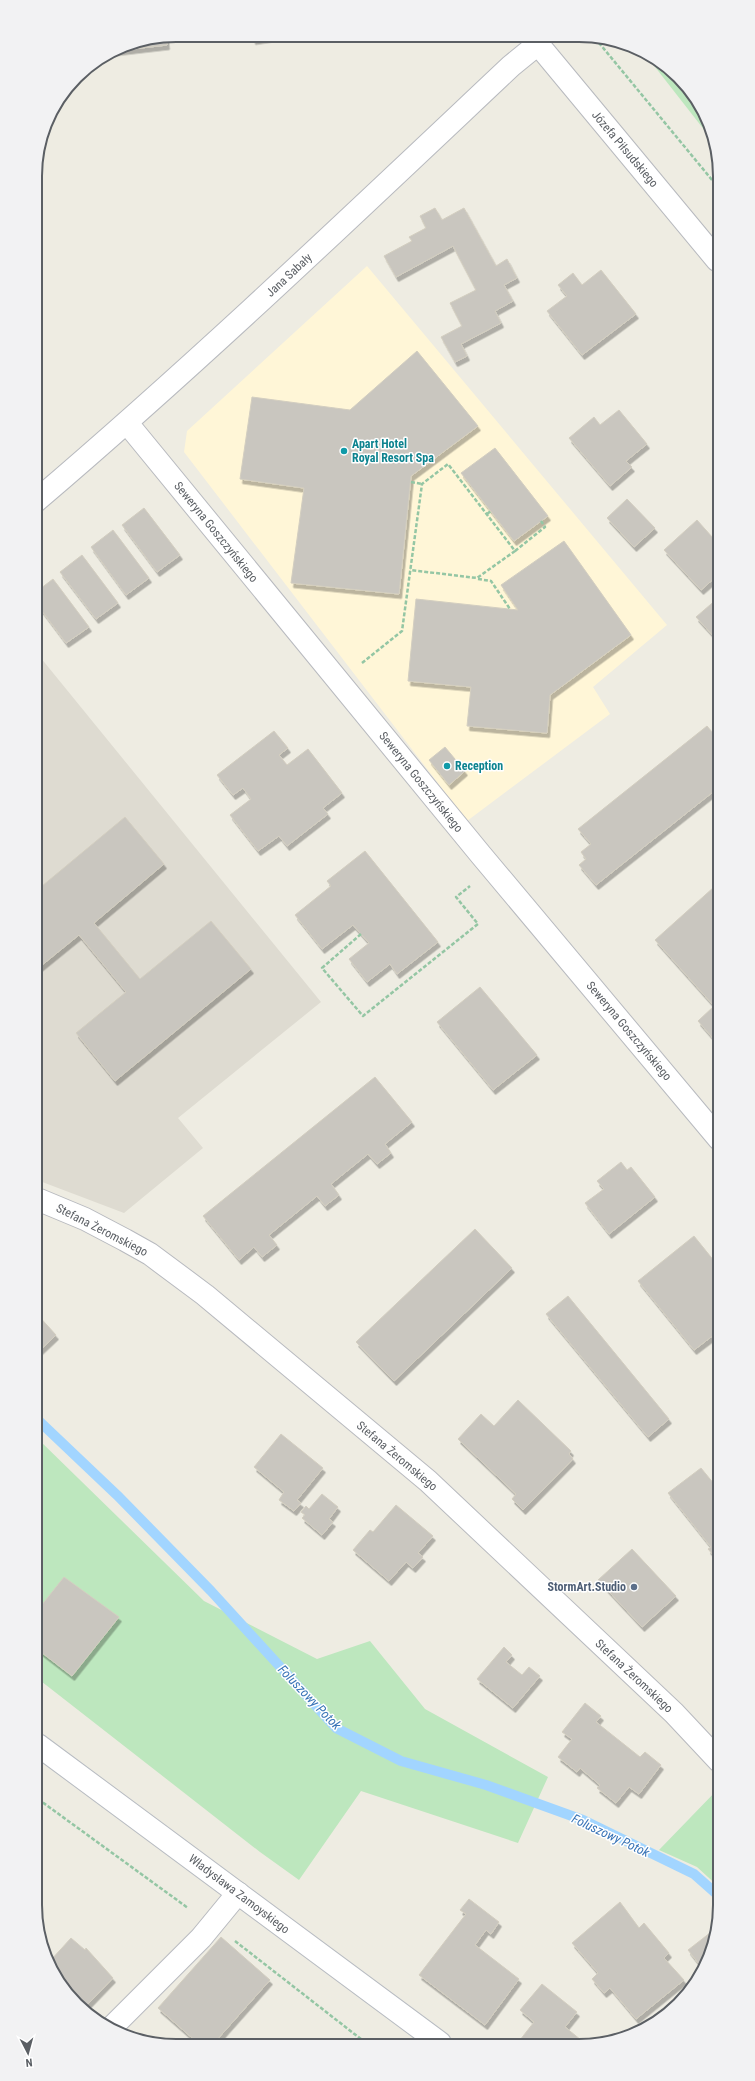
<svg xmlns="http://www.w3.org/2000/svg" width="755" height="2081" font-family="'Roboto Condensed',sans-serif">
  <defs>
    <filter id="shadow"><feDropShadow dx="2.5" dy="4.5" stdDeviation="0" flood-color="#0004"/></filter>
  </defs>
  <rect width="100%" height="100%" fill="#eeece2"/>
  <polygon fill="#fff6d7" points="367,266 667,625 593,687 610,714 467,821 184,452 187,431"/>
  <polygon fill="#dedbd1" points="36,652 321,1002 178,1118 203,1148 124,1213 37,1180"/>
  <g fill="#bde7be">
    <polygon points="641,49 678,76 701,106 716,145"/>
    <polygon points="37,1438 204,1601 317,1659 370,1641 425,1709 548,1777 518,1843 361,1791 299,1880 260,1852 37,1678"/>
    <polygon points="719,1788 720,1789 720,1888 697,1867 659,1850"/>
  </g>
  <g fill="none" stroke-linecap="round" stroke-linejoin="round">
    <polyline stroke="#a2d5ff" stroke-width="10" points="37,1419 117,1495 211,1591 336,1728 401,1761 486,1785 583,1820 694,1874 720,1897"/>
  </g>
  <g fill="#c9c6bf" stroke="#d3cec0" filter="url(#shadow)">
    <polygon points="253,35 279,36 253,40"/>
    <polygon points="166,37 167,45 115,51 122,46"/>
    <polygon points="435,208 442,220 464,208 496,266 507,259 517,278 504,285 513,301 495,311 501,323 461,344 467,356 455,362 441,337 462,326 450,303 476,290 453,246 396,277 384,256 412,241 409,237 426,228 420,216"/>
    <polygon points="601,270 636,314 582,355 547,311 567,296 558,285 573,273 582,285"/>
    <polygon points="417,351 478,426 411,476 399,594 291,583 304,488 240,479 252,397 350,410"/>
    <polygon points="619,410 647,444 626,461 632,467 610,486 569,438 594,417 600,425"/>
    <polygon points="495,448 548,516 514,541 461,473"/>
    <polygon points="718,448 718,458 712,452"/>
    <polygon points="627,499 655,528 634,547 607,518"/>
    <polygon points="144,508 180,555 157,572 122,525"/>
    <polygon points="697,520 713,538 718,534 718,575 701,590 664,550"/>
    <polygon points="113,530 149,578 126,595 91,547"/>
    <polygon points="564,541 631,635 550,695 547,733 467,726 471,687 408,681 416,599 518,610 501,585"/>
    <polygon points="82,555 118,603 96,619 60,572"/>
    <polygon points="53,579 89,627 66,643 36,603 36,592"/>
    <polygon points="718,598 718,641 696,617"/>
    <polygon points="707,726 718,739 718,788 596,885 579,865 586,859 581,852 591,844 578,829"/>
    <polygon points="274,731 288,748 279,755 287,765 308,749 342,793 323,808 328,814 287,846 279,836 258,851 230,815 251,799 243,788 233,795 217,775"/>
    <polygon points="445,747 465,771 449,785 429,760"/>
    <polygon points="125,817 164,864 94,923 140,979 211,921 251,969 115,1081 76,1033 126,992 79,935 36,970 36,891"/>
    <polygon points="365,851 438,942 397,974 390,964 367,982 349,959 369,943 353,925 322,949 295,915 331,886 327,881"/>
    <polygon points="714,887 718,891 718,1044 698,1021 714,1006 655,940"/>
    <polygon points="480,987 537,1055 493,1090 437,1022"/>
    <polygon points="375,1077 412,1122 385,1144 391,1153 377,1164 368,1154 331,1184 339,1195 325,1206 317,1196 269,1235 277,1245 262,1257 254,1247 239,1260 203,1216"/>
    <polygon points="621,1162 627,1170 631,1167 655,1197 609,1234 585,1203 604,1189 597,1181"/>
    <polygon points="475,1229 512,1268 394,1381 356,1342"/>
    <polygon points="694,1236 719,1267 719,1331 694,1350 638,1281"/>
    <polygon points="568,1296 669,1419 648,1437 546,1314"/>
    <polygon points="37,1314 56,1335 37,1353"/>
    <polygon points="518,1400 571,1451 569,1454 573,1459 523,1510 512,1499 516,1494 458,1439 481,1414 494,1426"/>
    <polygon points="281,1434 323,1468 297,1500 301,1503 294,1511 279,1500 284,1492 254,1467"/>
    <polygon points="701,1468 719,1490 719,1552 714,1556 708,1549 711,1547 668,1493"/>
    <polygon points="322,1494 338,1507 329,1519 333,1522 322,1535 302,1518 305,1515 301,1512 306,1506 309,1509"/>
    <polygon points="396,1505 433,1536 418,1553 423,1557 413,1568 406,1562 389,1581 353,1550 370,1530 373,1532"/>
    <polygon points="632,1549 676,1596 642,1627 598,1580"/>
    <polygon points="64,1577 119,1617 72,1676 37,1649 37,1611"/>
    <polygon points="504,1647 512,1655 506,1662 522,1675 529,1667 540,1676 513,1708 477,1679"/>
    <polygon points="585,1703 601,1716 596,1722 640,1757 645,1752 661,1765 639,1794 629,1787 616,1803 597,1788 600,1785 580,1768 577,1772 558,1757 572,1739 562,1732"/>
    <polygon points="469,1899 499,1922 491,1934 486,1930 475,1945 519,1979 485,2025 419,1975 466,1914 460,1910"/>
    <polygon points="620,1902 639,1928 644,1923 669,1953 664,1958 684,1980 636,2019 610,1988 604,1993 592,1979 598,1973 572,1943"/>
    <polygon points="715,1929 709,1959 703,1969 688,1950"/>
    <polygon points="221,1937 270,1980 214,2043 198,2043 158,2008"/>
    <polygon points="71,1938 85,1950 86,1948 113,1978 83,2009 77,2005 54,1975 47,1957 50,1961"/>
    <polygon points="542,1984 577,2012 565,2027 581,2040 580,2043 524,2043 520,2040 534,2022 520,2010"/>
  </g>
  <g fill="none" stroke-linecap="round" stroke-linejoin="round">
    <defs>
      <g id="street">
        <polyline points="532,37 717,260"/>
        <polyline points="127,423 481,855 719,1139"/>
        <path d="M36 501C199 362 354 214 511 66L538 44"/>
        <polyline points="37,1199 85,1219 125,1240 150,1254 205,1295 428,1481 674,1713 719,1761"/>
        <polyline points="110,2029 201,1938 238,1893"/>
      </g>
      <polyline id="secondary" points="38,1745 440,2043"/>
    </defs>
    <use href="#street" stroke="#b8babf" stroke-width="24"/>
    <use href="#secondary" stroke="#b8bcc2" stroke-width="24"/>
    <g stroke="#94c6a4" stroke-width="2.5" stroke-dasharray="4 2" stroke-linecap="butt">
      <polyline points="595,38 717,186"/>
      <polyline points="411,482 422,484"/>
      <polyline points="487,514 491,511"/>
      <polyline points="515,551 545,527 541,521"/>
      <polyline points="478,579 491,581 510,609"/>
      <polyline points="362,663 402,631 422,484 448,464 515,551 477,578 410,570"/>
      <polyline points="361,934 322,968 363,1016 478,924 456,897 470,886"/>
      <polyline points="38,1799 188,1908"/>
      <polyline points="235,1941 366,2043"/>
    </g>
    <use href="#street" stroke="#fff" stroke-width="22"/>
    <use href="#secondary" stroke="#fff" stroke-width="22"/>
  </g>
  <g fill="#0f9aa8" stroke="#fff" stroke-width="1.5">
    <circle cx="344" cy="451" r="4"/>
    <circle cx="447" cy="766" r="4"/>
  </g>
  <circle fill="#5c6f8a" stroke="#fff" stroke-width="1.5" cx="634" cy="1587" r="4"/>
  <g text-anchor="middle" stroke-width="3" stroke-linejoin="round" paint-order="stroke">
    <g font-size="12" fill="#5b5f64" stroke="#fff">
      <text transform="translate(625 149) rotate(50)" y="4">Józefa Piłsudskiego</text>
      <text transform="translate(289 275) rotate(-43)" y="4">Jana Sabały</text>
      <text transform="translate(216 532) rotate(51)" y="4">Seweryna Goszczyńskiego</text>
      <text transform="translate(421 782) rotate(51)" y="4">Seweryna Goszczyńskiego</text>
      <text transform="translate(629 1031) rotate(50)" y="4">Seweryna Goszczyńskiego</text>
      <text transform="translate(102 1230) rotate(27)" y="4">Stefana Żeromskiego</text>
      <text transform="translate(397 1456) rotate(40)" y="4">Stefana Żeromskiego</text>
      <text transform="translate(634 1676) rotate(43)" y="4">Stefana Żeromskiego</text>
      <text transform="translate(239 1894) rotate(37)" y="4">Władysława Zamoyskiego</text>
    </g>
    <g font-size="12" font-weight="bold" fill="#0d838f" stroke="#fff" text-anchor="start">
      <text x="352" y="448">Apart Hotel<tspan x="352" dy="14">Royal Resort Spa</tspan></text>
      <text x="455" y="770">Reception</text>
    </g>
    <g font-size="12" font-weight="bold" fill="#4e5e75" stroke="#fff" text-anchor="end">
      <text x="626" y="1591">StormArt.Studio</text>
    </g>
    <g font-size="13" font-style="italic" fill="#3974b7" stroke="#fff">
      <text transform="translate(310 1697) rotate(46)" y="5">Foluszowy Potok</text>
      <text transform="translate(611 1835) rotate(25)" y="5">Foluszowy Potok</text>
    </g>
  </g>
  <path d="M0 0H755V2081H0ZM176 42H579A134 134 0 0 1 713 176V1905A134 134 0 0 1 579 2039H176A134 134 0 0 1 42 1905V176A134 134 0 0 1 176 42Z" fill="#f2f2f3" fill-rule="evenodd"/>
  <path fill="none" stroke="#5b5f64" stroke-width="2" d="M176 42H579A134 134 0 0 1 713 176V1905A134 134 0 0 1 579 2039H176A134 134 0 0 1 42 1905V176A134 134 0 0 1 176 42Z"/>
  <g transform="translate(28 2053) rotate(174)" stroke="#ffffff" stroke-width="3" paint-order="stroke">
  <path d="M0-3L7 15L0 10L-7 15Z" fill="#5b5f64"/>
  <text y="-6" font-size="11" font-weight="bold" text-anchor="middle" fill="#5b5f64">N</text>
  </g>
</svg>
